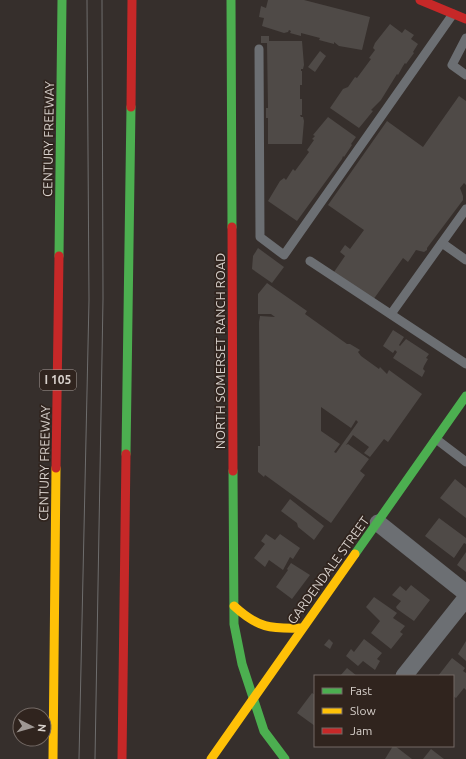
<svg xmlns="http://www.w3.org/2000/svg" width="466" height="759" font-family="Ubuntu,sans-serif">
  <rect width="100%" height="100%" fill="#362f2c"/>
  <g fill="#4f4a47" fill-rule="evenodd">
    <polygon points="268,0 304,0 370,17 362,50 339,46 334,42 334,44 319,40 320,38 301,33 301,36 290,33 291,31 289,30 288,32 284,33 262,26 264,18 259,17 261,6 266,8"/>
    <polygon points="390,24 402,33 405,29 414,35 411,39 418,44 413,52 414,53 406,64 405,63 403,66 398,75 397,74 381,100 371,110 373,111 359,128 330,108 343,89 348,87 355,77 357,78 371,59 369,58 375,50 373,48 375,43"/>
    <polygon points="261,36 269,36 269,41 302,41 304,65 303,69 301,69 301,71 302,71 302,85 300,85 300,99 302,99 302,115 300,115 301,117 303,117 304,121 302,144 268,144 268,118 266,118 266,108 268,108 267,43 261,43"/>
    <polygon points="320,51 326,56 315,72 308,67"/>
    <polygon points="459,96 466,101 466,185 464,183 460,188 463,196 463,200 427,248 427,250 424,252 416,250 408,262 403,258 373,300 334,272 345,256 340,252 345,245 350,249 364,230 328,205 387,121 423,147"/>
    <polygon points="328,117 356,137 351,144 352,145 344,157 343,156 342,159 297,221 268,201 280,181 284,178 286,180 293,169 295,171 309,152 307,150 314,140 312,139 315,136 313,135"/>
    <polygon points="258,248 284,267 272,283 252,269 253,256"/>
    <path d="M267 283 307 311 305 314 347 344H350L360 350 358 352 361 356 379 369 380 367 387 374 389 370 422 394 388 442 384 439 370 457 364 453 369 447 353 435 346 445 348 444 369 459 360 471 365 475 331 523 265 475 264 477 258 472V446H260L259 322 260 316 275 317 271 314H258V294ZM321 407 351 428 356 420 358 422 336 453 334 452 340 444 321 431Z"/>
    <polygon points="393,330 404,337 399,345 400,346 406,339 429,354 426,358 428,359 424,366 423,369 425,371 422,377 396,360 393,358 397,352 395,350 393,353 383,346"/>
    <polygon points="455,479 466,488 466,518 440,498"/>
    <polygon points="290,499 324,526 314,540 298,527 297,523 281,511"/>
    <polygon points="439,518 466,538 466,544 464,543 454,558 425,536"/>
    <polygon points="266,534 275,540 280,534 300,548 293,559 290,557 283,570 269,560 265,567 254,558 265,544 261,541"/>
    <polygon points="466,552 466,572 457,565"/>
    <polygon points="291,563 310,575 292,599 276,587 288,570 287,569"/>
    <polygon points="411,585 430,600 414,621 397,609 396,607 401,601 392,595 400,586 406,591"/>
    <polygon points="374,597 397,613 393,618 405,626 400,632 403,634 391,649 371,633 380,621 366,607"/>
    <polygon points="329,639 333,643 330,649 324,645"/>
    <polygon points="364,639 382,653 377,659 380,661 375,670 363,661 358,666 346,656 351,649 354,652"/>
    <polygon points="466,641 466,661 458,654"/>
    <polygon points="452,658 465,668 463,671 466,673 466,690 464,688 456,698 453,696 453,676 438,676"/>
    <polygon points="347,668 357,676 340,676"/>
    <polygon points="312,693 315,695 315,726 297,713"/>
    <polygon points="393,746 395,746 412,759 385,759"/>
    <polygon points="431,749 444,759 423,759"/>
  </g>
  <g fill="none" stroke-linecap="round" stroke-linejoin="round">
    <g stroke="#6c6f73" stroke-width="9">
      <polyline points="466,38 452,65 466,75"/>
      <polyline points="259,49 260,237 284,255 453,14"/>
      <polyline points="442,243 466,260"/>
      <polyline points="310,261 466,364"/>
      <polyline points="391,314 466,209"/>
      <polyline points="436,439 466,462"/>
    </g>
    <g stroke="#6c6f73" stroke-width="17">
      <polyline points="378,523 466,593"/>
      <polyline points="404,676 466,598"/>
    </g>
    <g stroke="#4caf50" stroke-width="9">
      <polyline points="231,0 232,227"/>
      <polyline points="59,256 62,0"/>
      <polyline points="126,454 131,107"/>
      <polyline points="233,471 234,624 242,664 264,731 285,759"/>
      <polyline points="355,554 466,396"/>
    </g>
    <g stroke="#ffc107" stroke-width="9">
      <path d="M234 606C258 628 270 629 302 628"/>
      <polyline points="53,759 56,468"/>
      <polyline points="211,759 355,554"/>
    </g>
    <g stroke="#c62828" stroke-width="9">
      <polyline points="420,0 466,19"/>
      <polyline points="131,107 132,0"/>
      <polyline points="232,227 233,471"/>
      <polyline points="56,468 59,256"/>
      <polyline points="122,759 126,454"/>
    </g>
    <g stroke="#6e6d6d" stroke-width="1">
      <polyline points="79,759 89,300 87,0"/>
      <polyline points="95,759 103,299 102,0"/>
    </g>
  </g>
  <g text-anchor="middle" stroke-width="3.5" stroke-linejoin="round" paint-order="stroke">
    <rect fill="#30241e" stroke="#a69d98" stroke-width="1" x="40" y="370" width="36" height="20" rx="3"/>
    <g font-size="12" font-weight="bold" fill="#d8d1cc">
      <text x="58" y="384">I 105</text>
    </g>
    <g font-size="13" fill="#d8d1cc" stroke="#30241e">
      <text transform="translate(48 139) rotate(-89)" y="5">CENTURY FREEWAY</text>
      <text transform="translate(220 351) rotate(-90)" y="5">NORTH SOMERSET RANCH ROAD</text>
      <text transform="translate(44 463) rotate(-89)" y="5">CENTURY FREEWAY</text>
      <text transform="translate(328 570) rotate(-54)" y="5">GARDENDALE STREET</text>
    </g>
  </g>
  <rect x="314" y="675" width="140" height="72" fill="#30241e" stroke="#736964"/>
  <rect x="322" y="688" width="20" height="6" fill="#4caf50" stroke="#736964"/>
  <text x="350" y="695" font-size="12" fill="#d8d1cc">Fast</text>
  <rect x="322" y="708" width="20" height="6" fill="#ffc107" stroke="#736964"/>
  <text x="350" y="715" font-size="12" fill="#d8d1cc">Slow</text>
  <rect x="322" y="728" width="20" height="6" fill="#c62828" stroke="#736964"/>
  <text x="350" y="735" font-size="12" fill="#d8d1cc">Jam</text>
  <g transform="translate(32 727) rotate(96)"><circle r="19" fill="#30241e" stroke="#736964"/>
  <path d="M0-3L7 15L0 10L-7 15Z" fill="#9f9894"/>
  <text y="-6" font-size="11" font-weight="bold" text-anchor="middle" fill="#d8d1cc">N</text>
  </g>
</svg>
